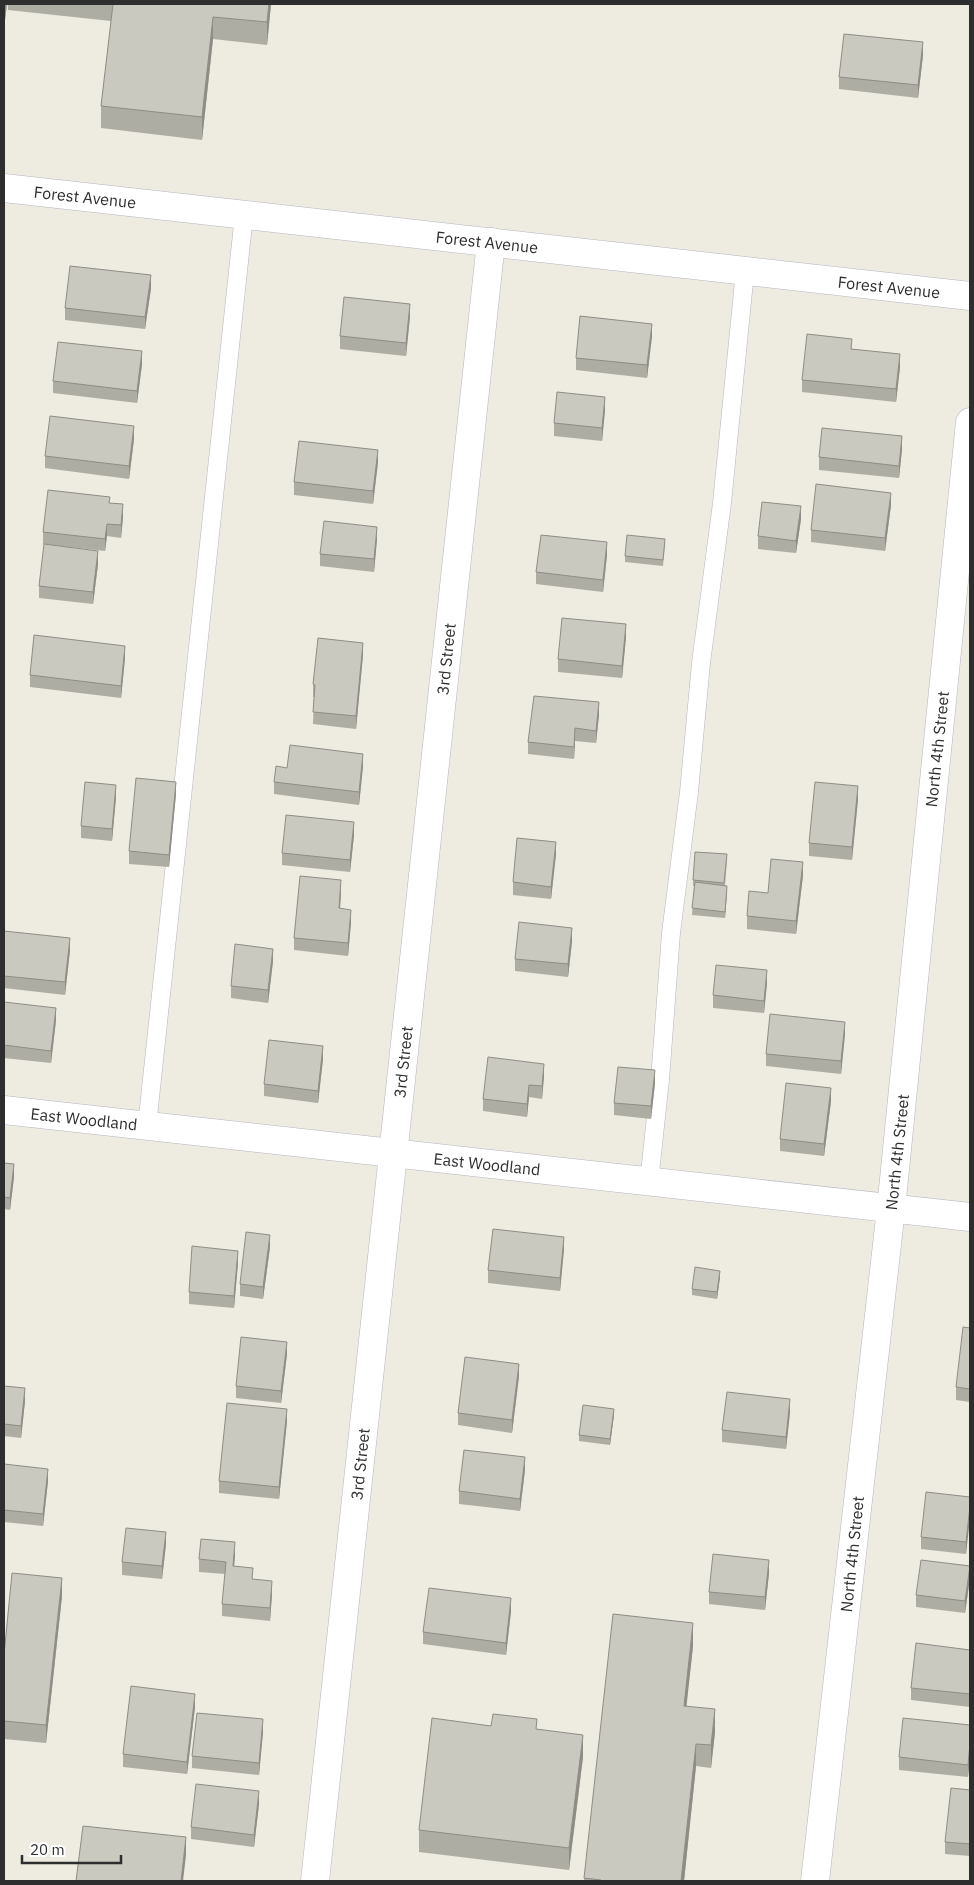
<svg xmlns="http://www.w3.org/2000/svg" width="974" height="1885" font-family="'IBM Plex Sans',sans-serif">
  <rect width="100%" height="100%" fill="#eeebe1"/>
  <g fill="none" stroke-linecap="round" stroke-linejoin="round">
    <defs>
      <g id="lane">
        <polyline points="147,1126 244,215"/>
        <polyline points="649,1182 660,1080 671,933 689,792 701,663 722,503 745,271"/>
      </g>
      <g id="street">
        <polyline points="4,188 970,296"/>
        <polyline points="4,1110 970,1217"/>
        <polyline points="315,1881 491,242"/>
        <polyline points="815,1881 891,1209 970,422"/>
      </g>
    </defs>
    <use href="#lane" stroke="#b5b5c0" stroke-width="19"/>
    <use href="#street" stroke="#b5b5c0" stroke-width="29"/>
    <use href="#lane" stroke="#fff" stroke-width="18"/>
    <use href="#street" stroke="#fff" stroke-width="28"/>
  </g>
  <g fill="#aeada4">
    <polygon points="4,4 7,4 5,20 4,20"/>
    <polygon points="8,4 271,4 267,45 213,39 202,140 101,128 101,106 111,21 8,10"/>
    <polygon points="923,55 918,98 839,89 839,77"/>
    <polygon points="151,288 145,329 65,320 65,308"/>
    <polygon points="410,316 406,356 340,349 340,336"/>
    <polygon points="652,336 647,378 576,370 576,358"/>
    <polygon points="852,349 900,367 896,402 802,392 802,380"/>
    <polygon points="142,364 137,403 53,393 53,381"/>
    <polygon points="605,410 602,441 554,436 554,423"/>
    <polygon points="134,439 129,479 45,468 45,456"/>
    <polygon points="902,449 899,478 819,470 819,457"/>
    <polygon points="378,462 373,504 294,495 294,482"/>
    <polygon points="110,503 123,517 121,538 107,536 105,551 43,544 43,532"/>
    <polygon points="891,505 885,551 811,542 811,530"/>
    <polygon points="801,519 796,553 758,549 758,536"/>
    <polygon points="377,539 374,572 320,566 320,554"/>
    <polygon points="665,545 663,566 625,562 625,556"/>
    <polygon points="607,555 603,592 536,584 536,572"/>
    <polygon points="98,564 93,604 39,598 39,586"/>
    <polygon points="626,637 622,678 558,672 558,659"/>
    <polygon points="363,655 356,729 313,724 314,697 313,697 313,684"/>
    <polygon points="125,658 121,698 30,687 30,675"/>
    <polygon points="599,715 596,743 575,741 574,759 528,754 528,742"/>
    <polygon points="363,766 359,805 274,794 274,782"/>
    <polygon points="176,794 169,867 129,864 129,851"/>
    <polygon points="116,797 112,841 81,838 81,826"/>
    <polygon points="858,799 852,860 809,856 809,843"/>
    <polygon points="354,835 350,872 282,865 282,853"/>
    <polygon points="556,854 551,899 513,895 513,882"/>
    <polygon points="727,860 725,886 727,892 725,918 692,915 694,886 693,886 693,880"/>
    <polygon points="803,875 796,934 747,929 747,916 768,893"/>
    <polygon points="341,892 340,909 351,922 348,956 294,950 294,938"/>
    <polygon points="4,931 70,950 65,995 4,988"/>
    <polygon points="572,941 568,977 515,971 515,959"/>
    <polygon points="273,961 268,1003 231,998 231,986"/>
    <polygon points="767,983 764,1013 713,1008 713,995"/>
    <polygon points="4,1002 56,1020 51,1063 4,1058"/>
    <polygon points="845,1034 841,1074 766,1066 766,1054"/>
    <polygon points="323,1059 318,1103 264,1096 264,1084"/>
    <polygon points="544,1076 542,1099 529,1097 527,1117 483,1111 483,1099"/>
    <polygon points="655,1083 651,1119 614,1115 614,1103"/>
    <polygon points="831,1101 824,1156 780,1151 780,1139"/>
    <polygon points="4,1163 14,1177 10,1210 4,1209"/>
    <polygon points="270,1247 263,1299 240,1296 240,1284"/>
    <polygon points="564,1249 560,1291 488,1283 488,1270"/>
    <polygon points="238,1263 234,1308 189,1304 189,1292"/>
    <polygon points="720,1277 717,1299 692,1295 692,1289"/>
    <polygon points="970,1328 970,1402 956,1400 956,1387"/>
    <polygon points="287,1354 281,1403 236,1398 236,1386"/>
    <polygon points="519,1376 512,1433 458,1425 458,1413"/>
    <polygon points="4,1386 25,1401 21,1438 4,1436"/>
    <polygon points="790,1412 786,1449 722,1442 722,1430"/>
    <polygon points="614,1415 610,1445 579,1441 579,1435"/>
    <polygon points="287,1421 279,1499 219,1493 219,1481"/>
    <polygon points="4,1464 48,1481 43,1526 4,1522"/>
    <polygon points="525,1470 520,1511 459,1504 459,1491"/>
    <polygon points="970,1497 966,1554 921,1549 921,1537"/>
    <polygon points="166,1544 162,1579 122,1575 122,1562"/>
    <polygon points="235,1555 234,1566 272,1594 270,1621 222,1616 222,1604 225,1574 199,1572 199,1559"/>
    <polygon points="769,1573 765,1610 709,1604 709,1592"/>
    <polygon points="970,1578 965,1613 916,1607 916,1595"/>
    <polygon points="62,1596 46,1743 4,1739 4,1655"/>
    <polygon points="511,1611 506,1655 423,1644 423,1632"/>
    <polygon points="693,1646 686,1706 715,1732 711,1768 696,1766 684,1881 584,1881 584,1878"/>
    <polygon points="970,1650 970,1707 911,1700 911,1688"/>
    <polygon points="195,1707 187,1774 123,1767 123,1754"/>
    <polygon points="970,1725 970,1755 968,1777 899,1770 899,1757"/>
    <polygon points="491,1726 537,1729 583,1757 569,1870 419,1852 419,1830"/>
    <polygon points="263,1732 259,1775 192,1768 192,1756"/>
    <polygon points="970,1790 970,1856 945,1854 945,1842"/>
    <polygon points="259,1804 254,1847 191,1839 191,1827"/>
  </g>
  <g fill="#8d8d86">
    <polygon points="5,4 7,4 5,20"/>
    <polygon points="269,4 271,4 267,45 267,22"/>
    <polygon points="213,17 213,39 202,140 202,117"/>
    <polygon points="923,42 923,55 918,98 918,85"/>
    <polygon points="151,275 151,288 145,329 145,317"/>
    <polygon points="410,304 410,316 406,356 406,343"/>
    <polygon points="652,324 652,336 647,378 647,365"/>
    <polygon points="142,351 142,364 137,403 137,391"/>
    <polygon points="900,354 900,367 896,402 896,389"/>
    <polygon points="605,397 605,410 602,441 602,428"/>
    <polygon points="134,426 134,439 129,479 129,466"/>
    <polygon points="902,436 902,449 899,478 899,466"/>
    <polygon points="378,450 378,462 373,504 373,491"/>
    <polygon points="891,493 891,505 885,551 885,538"/>
    <polygon points="123,504 123,517 121,538 121,525"/>
    <polygon points="801,506 801,519 796,553 796,541"/>
    <polygon points="107,524 107,536 105,551 105,539"/>
    <polygon points="377,527 377,539 374,572 374,559"/>
    <polygon points="607,542 607,555 603,592 603,580"/>
    <polygon points="98,551 98,564 93,604 93,592"/>
    <polygon points="626,624 626,637 622,678 622,666"/>
    <polygon points="363,643 363,655 356,729 356,716"/>
    <polygon points="125,646 125,658 121,698 121,686"/>
    <polygon points="599,702 599,715 596,743 596,731"/>
    <polygon points="575,728 575,741 574,759 574,747"/>
    <polygon points="363,754 363,766 359,805 359,792"/>
    <polygon points="176,782 176,794 169,867 169,855"/>
    <polygon points="116,785 116,797 112,841 112,829"/>
    <polygon points="858,786 858,799 852,860 852,847"/>
    <polygon points="354,822 354,835 350,872 350,860"/>
    <polygon points="556,842 556,854 551,899 551,887"/>
    <polygon points="803,862 803,875 796,934 796,921"/>
    <polygon points="341,880 341,892 339,921 339,908"/>
    <polygon points="727,886 727,892 725,918 725,912"/>
    <polygon points="351,910 351,922 348,956 348,943"/>
    <polygon points="572,928 572,941 568,977 568,964"/>
    <polygon points="70,938 70,950 65,995 65,982"/>
    <polygon points="273,949 273,961 268,1003 268,990"/>
    <polygon points="767,970 767,983 764,1013 764,1001"/>
    <polygon points="56,1008 56,1020 51,1063 51,1051"/>
    <polygon points="845,1022 845,1034 841,1074 841,1061"/>
    <polygon points="323,1046 323,1059 318,1103 318,1091"/>
    <polygon points="544,1064 544,1076 542,1099 542,1086"/>
    <polygon points="655,1070 655,1083 651,1119 651,1106"/>
    <polygon points="529,1085 529,1097 527,1117 527,1104"/>
    <polygon points="831,1088 831,1101 824,1156 824,1144"/>
    <polygon points="14,1164 14,1177 10,1210 10,1198"/>
    <polygon points="270,1235 270,1247 263,1299 263,1287"/>
    <polygon points="564,1237 564,1249 560,1291 560,1278"/>
    <polygon points="238,1251 238,1263 234,1308 234,1296"/>
    <polygon points="720,1271 720,1277 717,1299 717,1292"/>
    <polygon points="287,1342 287,1354 281,1403 281,1391"/>
    <polygon points="519,1364 519,1376 512,1433 512,1420"/>
    <polygon points="25,1388 25,1401 21,1438 21,1426"/>
    <polygon points="790,1399 790,1412 786,1449 786,1437"/>
    <polygon points="287,1409 287,1421 279,1499 279,1487"/>
    <polygon points="614,1409 614,1415 610,1445 610,1439"/>
    <polygon points="525,1457 525,1470 520,1511 520,1499"/>
    <polygon points="48,1469 48,1481 43,1526 43,1514"/>
    <polygon points="970,1506 970,1519 966,1554 966,1542"/>
    <polygon points="166,1532 166,1544 162,1579 162,1566"/>
    <polygon points="235,1542 235,1555 233,1578 233,1566"/>
    <polygon points="769,1560 769,1573 765,1610 765,1597"/>
    <polygon points="970,1566 970,1578 965,1613 965,1601"/>
    <polygon points="62,1578 62,1596 46,1743 46,1725"/>
    <polygon points="272,1581 272,1594 270,1621 270,1608"/>
    <polygon points="511,1598 511,1611 506,1655 506,1643"/>
    <polygon points="693,1623 693,1646 684,1729 684,1706"/>
    <polygon points="195,1694 195,1707 187,1774 187,1762"/>
    <polygon points="715,1709 715,1732 711,1768 711,1745"/>
    <polygon points="263,1719 263,1732 259,1775 259,1763"/>
    <polygon points="583,1735 583,1757 569,1870 569,1848"/>
    <polygon points="970,1743 970,1755 968,1777 968,1765"/>
    <polygon points="696,1744 696,1766 684,1881 681,1881"/>
    <polygon points="259,1791 259,1804 254,1847 254,1835"/>
    <polygon points="186,1837 186,1855 183,1881 181,1881"/>
  </g>
  <g fill="#cac9bf" stroke="#8d8d86">
    <polygon points="113,4 269,4 267,22 213,17 202,117 101,106"/>
    <polygon points="844,34 923,42 918,85 839,77"/>
    <polygon points="70,266 151,275 145,317 65,308"/>
    <polygon points="344,297 410,304 406,343 340,336"/>
    <polygon points="580,316 652,324 647,365 576,358"/>
    <polygon points="807,334 852,339 851,349 900,354 896,389 802,380"/>
    <polygon points="58,342 142,351 137,391 53,381"/>
    <polygon points="557,392 605,397 602,428 554,423"/>
    <polygon points="50,416 134,426 129,466 45,456"/>
    <polygon points="822,428 902,436 899,466 819,457"/>
    <polygon points="299,441 378,450 373,491 294,482"/>
    <polygon points="816,484 891,493 885,538 811,530"/>
    <polygon points="48,490 110,497 109,503 123,504 121,525 107,524 105,539 43,532"/>
    <polygon points="762,502 801,506 796,541 758,536"/>
    <polygon points="324,521 377,527 374,559 320,554"/>
    <polygon points="541,535 607,542 603,580 536,572"/>
    <polygon points="627,535 665,539 663,560 625,556"/>
    <polygon points="44,544 98,551 93,592 39,586"/>
    <polygon points="562,618 626,624 622,666 558,659"/>
    <polygon points="34,635 125,646 121,686 30,675"/>
    <polygon points="318,638 363,643 356,716 313,712 315,685 313,684"/>
    <polygon points="534,696 599,702 596,731 575,728 574,747 528,742"/>
    <polygon points="290,745 363,754 359,792 274,782 276,766 287,768"/>
    <polygon points="136,778 176,782 169,855 129,851"/>
    <polygon points="85,782 116,785 112,829 81,826"/>
    <polygon points="815,782 858,786 852,847 809,843"/>
    <polygon points="286,815 354,822 350,860 282,853"/>
    <polygon points="517,838 556,842 551,887 513,882"/>
    <polygon points="695,852 727,854 724,883 693,880"/>
    <polygon points="771,859 803,862 796,921 747,916 749,891 768,893"/>
    <polygon points="300,876 341,880 339,908 351,910 348,943 294,938"/>
    <polygon points="695,882 727,886 725,912 692,908"/>
    <polygon points="519,922 572,928 568,964 515,959"/>
    <polygon points="4,931 70,938 65,982 4,976"/>
    <polygon points="235,944 273,949 268,990 231,986"/>
    <polygon points="716,965 767,970 764,1001 713,995"/>
    <polygon points="4,1002 56,1008 51,1051 4,1045"/>
    <polygon points="770,1014 845,1022 841,1061 766,1054"/>
    <polygon points="269,1040 323,1046 318,1091 264,1084"/>
    <polygon points="488,1057 544,1064 542,1086 529,1085 527,1104 483,1099"/>
    <polygon points="618,1067 655,1070 651,1106 614,1103"/>
    <polygon points="786,1083 831,1088 824,1144 780,1139"/>
    <polygon points="4,1163 14,1164 10,1198 4,1197"/>
    <polygon points="493,1229 564,1237 560,1278 488,1270"/>
    <polygon points="246,1232 270,1235 263,1287 240,1284"/>
    <polygon points="192,1246 238,1251 234,1296 189,1292"/>
    <polygon points="695,1267 720,1271 717,1292 692,1289"/>
    <polygon points="963,1327 970,1328 970,1389 956,1387"/>
    <polygon points="241,1337 287,1342 281,1391 236,1386"/>
    <polygon points="465,1357 519,1364 512,1420 458,1413"/>
    <polygon points="4,1386 25,1388 21,1426 4,1424"/>
    <polygon points="727,1392 790,1399 786,1437 722,1430"/>
    <polygon points="227,1403 287,1409 279,1487 219,1481"/>
    <polygon points="583,1405 614,1409 610,1439 579,1435"/>
    <polygon points="464,1450 525,1457 520,1499 459,1491"/>
    <polygon points="4,1464 48,1469 43,1514 4,1510"/>
    <polygon points="926,1492 970,1497 970,1506 966,1542 921,1537"/>
    <polygon points="126,1528 166,1532 162,1566 122,1562"/>
    <polygon points="201,1539 235,1542 233,1566 253,1568 252,1579 272,1581 270,1608 222,1604 226,1562 199,1559"/>
    <polygon points="713,1554 769,1560 765,1597 709,1592"/>
    <polygon points="921,1560 970,1566 965,1601 916,1595"/>
    <polygon points="12,1573 62,1578 46,1725 4,1721 4,1655"/>
    <polygon points="429,1588 511,1598 506,1643 423,1632"/>
    <polygon points="613,1614 693,1623 684,1706 715,1709 711,1745 696,1744 681,1881 601,1881 601,1880 584,1878"/>
    <polygon points="916,1643 970,1650 970,1694 911,1688"/>
    <polygon points="131,1686 195,1694 187,1762 123,1754"/>
    <polygon points="197,1713 263,1719 259,1763 192,1756"/>
    <polygon points="493,1714 537,1719 536,1729 583,1735 569,1848 419,1830 432,1718 491,1726"/>
    <polygon points="903,1718 970,1725 970,1743 968,1765 899,1757"/>
    <polygon points="196,1784 259,1791 254,1835 191,1827"/>
    <polygon points="951,1788 970,1790 970,1844 945,1842"/>
    <polygon points="83,1826 186,1837 181,1881 76,1881"/>
  </g>
  <g text-anchor="middle" stroke-width="4" stroke-linejoin="round" paint-order="stroke">
    <g font-size="16" fill="#2e2e2e" stroke="#fff">
      <text transform="translate(85 197) rotate(6)" y="6">Forest Avenue</text>
      <text transform="translate(487 242) rotate(6)" y="6">Forest Avenue</text>
      <text transform="translate(889 287) rotate(6)" y="6">Forest Avenue</text>
      <text transform="translate(446 659) rotate(-84)" y="6">3rd Street</text>
      <text transform="translate(937 749) rotate(-84)" y="6">North 4th Street</text>
      <text transform="translate(403 1062) rotate(-84)" y="6">3rd Street</text>
      <text transform="translate(84 1119) rotate(6)" y="6">East Woodland</text>
      <text transform="translate(897 1152) rotate(-84)" y="6">North 4th Street</text>
      <text transform="translate(487 1164) rotate(6)" y="6">East Woodland</text>
      <text transform="translate(360 1464) rotate(-84)" y="6">3rd Street</text>
      <text transform="translate(852 1554) rotate(-84)" y="6">North 4th Street</text>
    </g>
  </g>
  <rect width="974" height="1885" fill="none" stroke="#2e2e2e" stroke-width="10"/>
  <path d="M22 1855v8h99v-8" fill="none" stroke="#2e2e2e" stroke-width="2.5"/>
  <text x="30" y="1855" font-size="15" fill="#2e2e2e" stroke="#ffffff" stroke-width="4" paint-order="stroke">20 m</text>
</svg>
